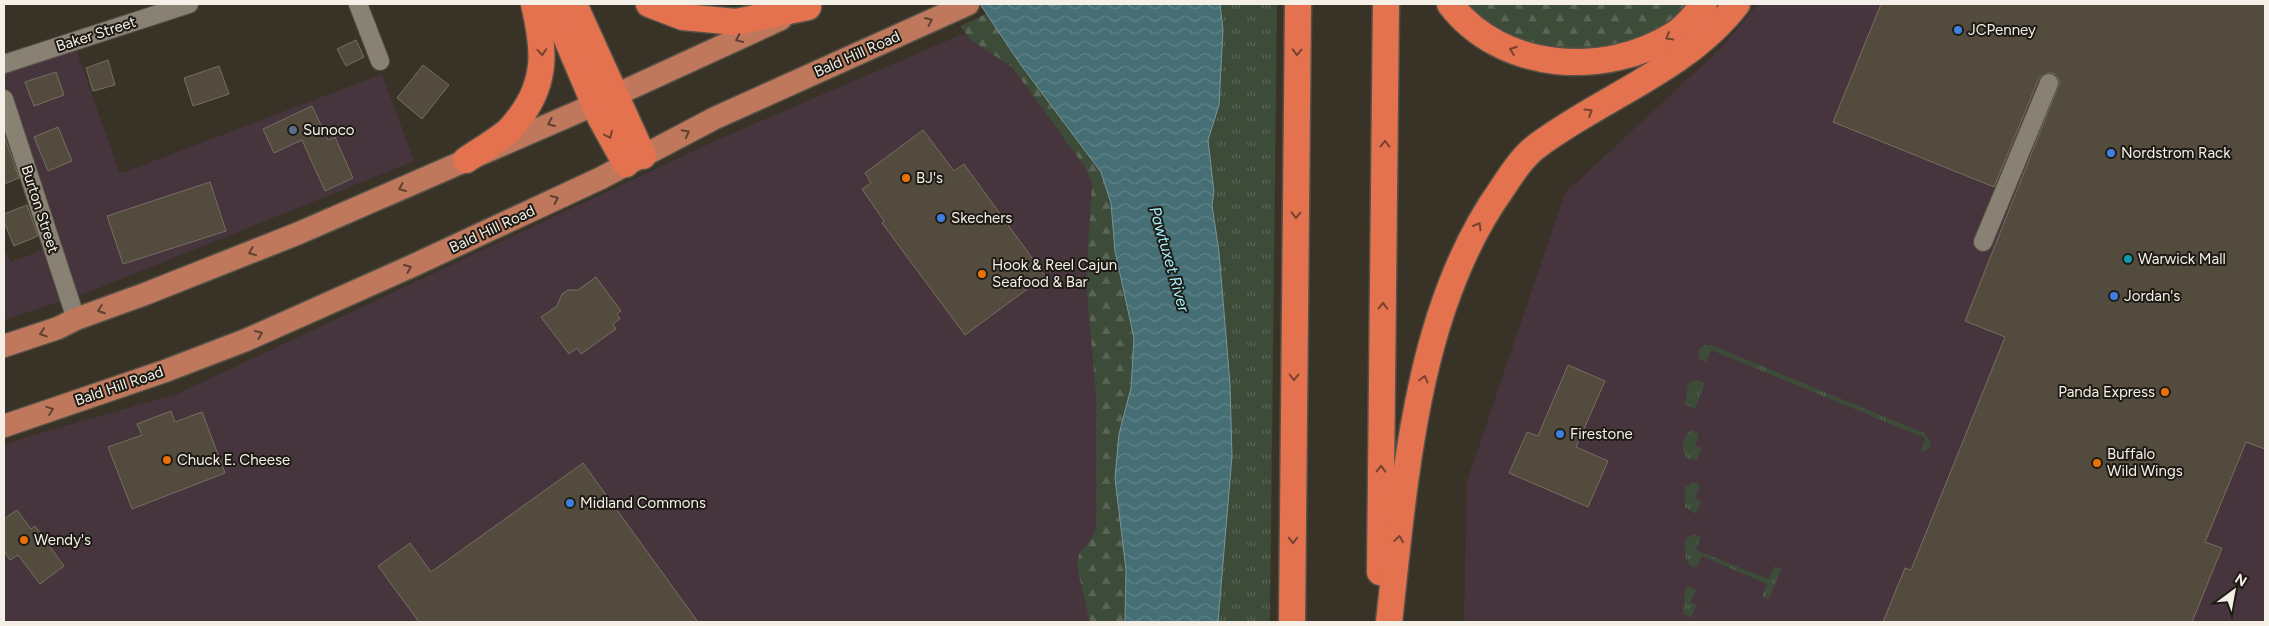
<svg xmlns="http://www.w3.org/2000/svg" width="2269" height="626" font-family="Figtree,sans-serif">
  <defs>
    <pattern id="grass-tufts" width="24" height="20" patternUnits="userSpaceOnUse" patternTransform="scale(1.25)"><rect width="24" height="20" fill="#3d4b39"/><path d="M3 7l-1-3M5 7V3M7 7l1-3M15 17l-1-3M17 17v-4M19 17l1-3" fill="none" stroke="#5a6556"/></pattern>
    <pattern id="forest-firs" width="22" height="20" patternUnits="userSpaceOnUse" patternTransform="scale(1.25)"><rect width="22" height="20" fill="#3d4b39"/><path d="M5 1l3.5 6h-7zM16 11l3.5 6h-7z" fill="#5a6556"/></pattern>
    <pattern id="water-waves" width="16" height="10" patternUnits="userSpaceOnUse" patternTransform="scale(1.25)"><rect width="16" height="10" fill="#456e75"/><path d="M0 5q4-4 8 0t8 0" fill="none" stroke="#608389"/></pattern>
  </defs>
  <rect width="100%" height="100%" fill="#393226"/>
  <g fill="#47353e">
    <polygon points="1758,4 2265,4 2265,622 1464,622 1467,481 1565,193 1721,48"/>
    <polygon points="995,20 1112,171 1109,622 4,622 4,446 23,438 177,394 719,139"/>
    <polygon points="73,41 119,171 122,173 382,74 414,161 89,292 4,320 4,249 11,262 51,247 4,96 4,63"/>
  </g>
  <g fill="url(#grass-tufts)">
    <polygon points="1220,4 1277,4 1270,622 1218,622 1230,384 1219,252 1212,205 1214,192 1208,140 1219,105 1223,30"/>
    <path d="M1705 345H1711L1924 433 1931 442 1929 449 1923 452 1921 451 1925 438 1711 350 1706 362 1700 360C1697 353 1698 348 1705 345Z"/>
    <polygon points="1697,380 1705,383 1695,409 1685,404 1688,385 1692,381"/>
    <path d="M1692 430 1699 433 1695 446 1702 448 1696 461C1693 460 1687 459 1685 455 1680 448 1684 434 1692 430Z"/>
    <polygon points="1693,482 1700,485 1695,498 1701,501 1696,514 1685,507 1685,487"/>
    <path d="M1693 534 1701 537 1696 550 1768 579 1775 566 1781 569 1769 599 1762 597 1767 584 1702 556 1697 566 1694 568C1683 561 1685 551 1685 540Z"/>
    <polygon points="1688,586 1696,590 1690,602 1697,605 1691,618 1683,613 1685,589"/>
  </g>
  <g fill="url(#forest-firs)">
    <polygon points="1453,4 1704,4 1631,54 1510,48"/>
    <polygon points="988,13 1021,65 1101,172 1111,203 1115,251 1134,338 1131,388 1119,434 1126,570 1125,622 1090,622 1077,567 1079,554 1090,541 1096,528 1096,395 1086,281 1092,183 1085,167 1012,67 971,40 960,26"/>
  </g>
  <polygon fill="url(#water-waves)" stroke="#7a9598" points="980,4 1046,4 1052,6 1061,4 1220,4 1223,30 1219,105 1208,140 1214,192 1212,205 1219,252 1230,384 1232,456 1218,622 1125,622 1126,570 1115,478 1119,434 1131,388 1134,338 1115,251 1111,203 1101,172 1021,65"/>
  <g fill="#534b3e" stroke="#776e60">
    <polygon points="1881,4 2265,4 2265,449 2246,442 2205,542 2222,548 2192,622 1883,622 1905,568 1911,570 2005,337 1965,321 2060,82 2057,76 2053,73 2047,73 2039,78 1994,187 1833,122"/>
    <polygon points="356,40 364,57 346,66 337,49"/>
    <polygon points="108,60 115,85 93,91 86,68"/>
    <polygon points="423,65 449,85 422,119 397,98"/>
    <polygon points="219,66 229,94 193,106 184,78"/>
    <polygon points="56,72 64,95 34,106 25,82"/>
    <polygon points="312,106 328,140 335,137 353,178 325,191 302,140 274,153 263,129"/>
    <polygon points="58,127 72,161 48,171 34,137"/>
    <polygon points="923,130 954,171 964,164 1045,276 965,335 882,223 884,221 862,189 871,183 865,173"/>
    <polygon points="4,135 19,178 4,184"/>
    <polygon points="210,182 226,231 123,264 107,216"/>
    <polygon points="27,205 38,236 14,246 4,222 4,214"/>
    <polygon points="596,277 621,311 617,314 620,319 613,324 616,329 581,354 577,348 569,354 541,317 557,306 562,294 568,290 578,290"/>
    <polygon points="1568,365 1605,381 1576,447 1608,461 1588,507 1509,473 1527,432 1538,436"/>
    <polygon points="171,411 175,422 202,412 225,473 132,509 108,447 142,435 137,424"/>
    <polygon points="583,463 698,622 419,622 378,566 410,543 431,572"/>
    <polygon points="17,510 31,529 35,526 64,566 40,584 18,555 10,560 4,551 4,519"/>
  </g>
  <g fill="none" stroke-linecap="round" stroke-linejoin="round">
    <defs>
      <g id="minor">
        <polyline points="358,4 380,61"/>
        <polyline points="4,64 189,4"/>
        <polyline points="4,99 76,319"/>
        <polyline points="1983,242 2049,83"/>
      </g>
      <g id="major">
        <polyline points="4,346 58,328 76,319 145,294 299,233 596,104 781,19"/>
        <polyline points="4,426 165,371 246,340 412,266 601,178 715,118 968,4"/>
      </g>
      <g id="highway">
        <polyline points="552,4 600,117 626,164"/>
        <polyline points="574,4 643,156"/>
        <polyline points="649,4 683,17 736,22 808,7"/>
        <path d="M1450 4C1502 72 1606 78 1675 34 1686 27 1696 14 1704 4"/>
        <path d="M466 160C479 151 495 142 507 132 512 128 516 122 520 117 548 80 544 46 534 4"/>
        <polyline points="1380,572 1386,4"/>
        <polyline points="1292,622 1298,4"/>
        <path d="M1389 622C1405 479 1416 310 1501 190 1511 175 1523 156 1537 146 1602 97 1686 70 1737 4"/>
      </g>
    </defs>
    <use href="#minor" stroke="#575247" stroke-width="20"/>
    <use href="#major" stroke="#575247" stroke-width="25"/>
    <use href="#highway" stroke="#575247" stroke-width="29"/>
    <use href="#minor" stroke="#898173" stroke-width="18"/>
    <use href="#major" stroke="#c0785d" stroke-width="22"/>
    <use href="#highway" stroke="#e4724f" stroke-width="26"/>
  </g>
  <defs><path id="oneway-chevron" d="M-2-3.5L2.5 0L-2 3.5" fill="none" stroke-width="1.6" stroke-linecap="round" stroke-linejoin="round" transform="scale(1.25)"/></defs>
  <g stroke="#5f4032">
    <use href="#oneway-chevron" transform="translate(929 21) rotate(-24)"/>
    <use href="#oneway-chevron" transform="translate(739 39) rotate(155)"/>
    <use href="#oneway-chevron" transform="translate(551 123) rotate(157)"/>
    <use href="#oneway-chevron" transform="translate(686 133) rotate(-28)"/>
    <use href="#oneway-chevron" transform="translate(402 188) rotate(156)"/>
    <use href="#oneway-chevron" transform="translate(555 199) rotate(-25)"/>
    <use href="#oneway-chevron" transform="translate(252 252) rotate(158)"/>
    <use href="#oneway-chevron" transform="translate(408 268) rotate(-24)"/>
    <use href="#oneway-chevron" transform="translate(101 310) rotate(160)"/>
    <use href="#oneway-chevron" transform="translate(43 333) rotate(162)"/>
    <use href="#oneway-chevron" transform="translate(259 334) rotate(-24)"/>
    <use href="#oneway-chevron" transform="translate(50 410) rotate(-19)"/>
  </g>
  <g stroke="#77422f">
    <use href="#oneway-chevron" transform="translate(1669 37) rotate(150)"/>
    <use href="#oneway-chevron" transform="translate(1513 50) rotate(-160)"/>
    <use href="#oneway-chevron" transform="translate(542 52) rotate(86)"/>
    <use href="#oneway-chevron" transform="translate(1297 52) rotate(91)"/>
    <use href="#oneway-chevron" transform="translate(1589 112) rotate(-32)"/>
    <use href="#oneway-chevron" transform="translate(609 135) rotate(65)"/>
    <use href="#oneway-chevron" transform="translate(1385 144) rotate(-89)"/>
    <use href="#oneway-chevron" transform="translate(1296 215) rotate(91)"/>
    <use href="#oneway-chevron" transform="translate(1478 226) rotate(-60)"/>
    <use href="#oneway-chevron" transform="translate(1383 306) rotate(-89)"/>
    <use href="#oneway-chevron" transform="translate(1294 377) rotate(90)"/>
    <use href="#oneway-chevron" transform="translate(1424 379) rotate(-75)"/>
    <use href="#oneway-chevron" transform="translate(1381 469) rotate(-89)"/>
    <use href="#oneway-chevron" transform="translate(1399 539) rotate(-82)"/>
    <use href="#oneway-chevron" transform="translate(1293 540) rotate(90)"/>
  </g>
  <g fill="#3f7fe0" stroke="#1e1b15" stroke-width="2">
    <circle cx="1958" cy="30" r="5"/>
    <circle cx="2111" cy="153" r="5"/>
    <circle cx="941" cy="218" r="5"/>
    <circle cx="2114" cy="296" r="5"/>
    <circle cx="1560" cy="434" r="5"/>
    <circle cx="570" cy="503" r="5"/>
  </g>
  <circle fill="#5c6f8a" stroke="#1e1b15" stroke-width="2" cx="293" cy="130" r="5"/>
  <g fill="#e8710a" stroke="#1e1b15" stroke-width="2">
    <circle cx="906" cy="178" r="5"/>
    <circle cx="982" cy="274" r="5"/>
    <circle cx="2165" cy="392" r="5"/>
    <circle cx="167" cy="460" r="5"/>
    <circle cx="2097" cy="463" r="5"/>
    <circle cx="24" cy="540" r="5"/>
  </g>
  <circle fill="#0f9aa8" stroke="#1e1b15" stroke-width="2" cx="2128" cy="259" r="5"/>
  <g text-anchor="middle" stroke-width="4" stroke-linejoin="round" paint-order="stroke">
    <g font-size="15" fill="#f4f0e8" stroke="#1e1b15" text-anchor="start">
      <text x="1968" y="35">JCPenney</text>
      <text x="303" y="135">Sunoco</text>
      <text x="2121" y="158">Nordstrom Rack</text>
      <text x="916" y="183">BJ's</text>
      <text x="951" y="223">Skechers</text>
      <text x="2138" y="264">Warwick Mall</text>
      <text x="992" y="270">Hook &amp; Reel Cajun<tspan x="992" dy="17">Seafood &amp; Bar</tspan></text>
      <text x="2124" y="301">Jordan's</text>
      <text x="2155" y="397" text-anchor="end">Panda Express</text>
      <text x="1570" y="439">Firestone</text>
      <text x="2107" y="459">Buffalo<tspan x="2107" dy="17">Wild Wings</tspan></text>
      <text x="177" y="465">Chuck E. Cheese</text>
      <text x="580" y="508">Midland Commons</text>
      <text x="34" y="545">Wendy's</text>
    </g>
    <g font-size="15" fill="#f4f0e8" stroke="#1e1b15">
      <text transform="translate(96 34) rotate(-18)" y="5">Baker Street</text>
      <text transform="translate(857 54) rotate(-24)" y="5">Bald Hill Road</text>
      <text transform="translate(40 209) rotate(72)" y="5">Burton Street</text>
      <text transform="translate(492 229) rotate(-25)" y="5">Bald Hill Road</text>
      <text transform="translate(119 386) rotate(-19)" y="5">Bald Hill Road</text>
    </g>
    <g font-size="16" font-style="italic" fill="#a3effd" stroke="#1e1b15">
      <text transform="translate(1170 259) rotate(74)" y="6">Pawtuxet River</text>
    </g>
  </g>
  <rect width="2269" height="626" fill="none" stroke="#f4f0e8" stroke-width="10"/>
  <g transform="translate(2234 591) rotate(32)" stroke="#1e1b15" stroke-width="4" paint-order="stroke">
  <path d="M0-4L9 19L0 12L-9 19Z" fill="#f4f0e8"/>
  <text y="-8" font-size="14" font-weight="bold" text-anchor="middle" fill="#f4f0e8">N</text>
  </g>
</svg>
